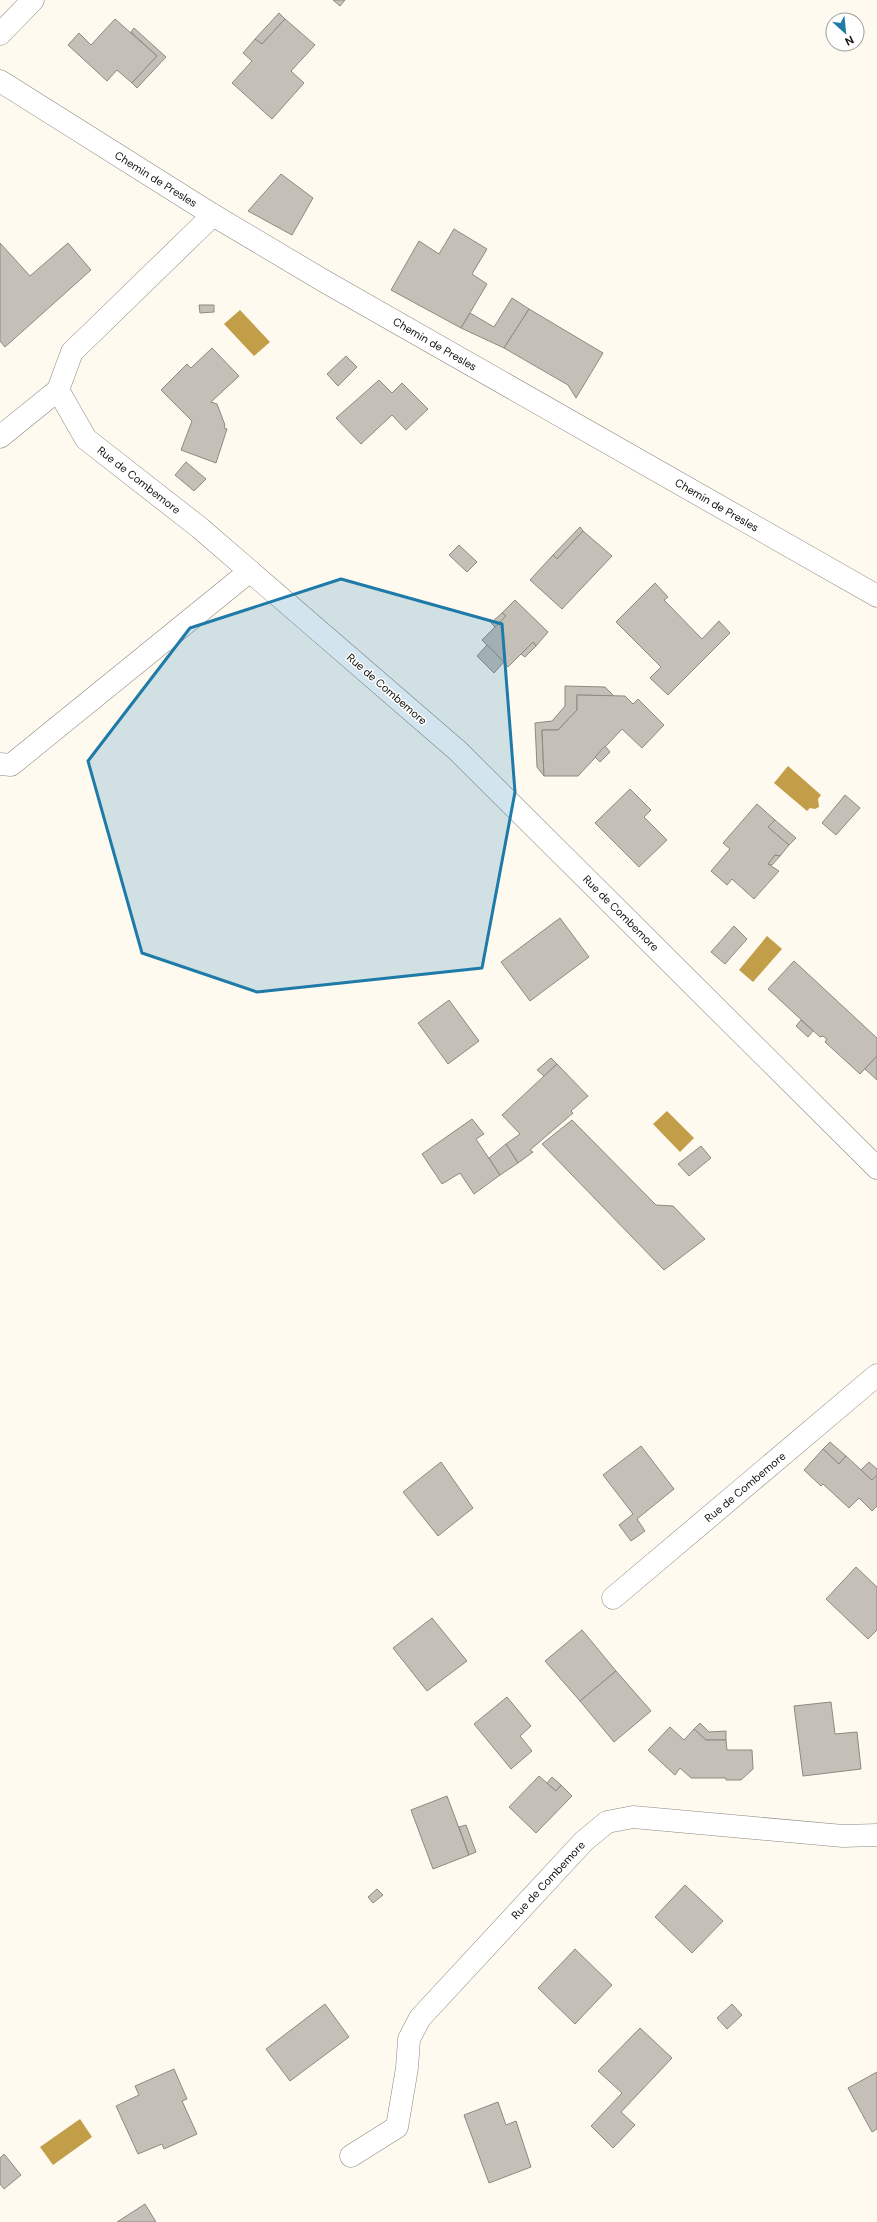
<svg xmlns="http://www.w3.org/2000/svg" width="877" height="2222" font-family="'DM Sans',sans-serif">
  <rect width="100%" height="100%" fill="#fefaf0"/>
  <g fill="#c39e49">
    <polygon points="240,310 270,342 254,356 224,324"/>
    <polygon points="788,766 821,795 818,799 819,807 815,809 810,808 807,811 774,783"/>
    <polygon points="767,936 782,949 753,982 739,970"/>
    <polygon points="667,1111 694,1138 680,1152 653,1124"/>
    <polygon points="80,2119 92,2137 53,2165 40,2147"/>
  </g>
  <g fill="#c4bfb7" stroke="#8e8a82">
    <polygon points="333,0 345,0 340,6"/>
    <polygon points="279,13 285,19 262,44 255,39"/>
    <polygon points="115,19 157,56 132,83 117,70 107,81 68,45 79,33 91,45"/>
    <polygon points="285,19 315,45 291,71 304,83 272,119 232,83 252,61 243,53 255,39 262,44"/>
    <polygon points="134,28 166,57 137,88 132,83 157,56 131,32"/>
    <polygon points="281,174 313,198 292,235 248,211"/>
    <polygon points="454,229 487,249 472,274 487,284 461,328 391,290 419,241 439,254"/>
    <polygon points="0,243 30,276 68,243 91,270 5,347 0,341"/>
    <polygon points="512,298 529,309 504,348 461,328 470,313 494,327"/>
    <polygon points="199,305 214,305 214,312 200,313"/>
    <polygon points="529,309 603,353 576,398 568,385 504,348"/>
    <polygon points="212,348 239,376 211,402 217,404 225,425 224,428 227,429 216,463 181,450 192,421 161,390 187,364 191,368"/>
    <polygon points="346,356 357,367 338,386 327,374"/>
    <polygon points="379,380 392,393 402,383 428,409 406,430 392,415 361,444 336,418"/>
    <polygon points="186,462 206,479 194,491 175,475"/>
    <polygon points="580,527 583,531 557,559 553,555"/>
    <polygon points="583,531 612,556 562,609 530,580 553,555 557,559"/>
    <polygon points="459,545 477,562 467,572 449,555"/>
    <polygon points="655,583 668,597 664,600 702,639 719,621 730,633 668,695 650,678 661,667 616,622"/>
    <polygon points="515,600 548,632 536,646 533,642 508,667 482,640 506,616 502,613"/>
    <polygon points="502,613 506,616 495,627 491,623"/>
    <polygon points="533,642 536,646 525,657 521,654"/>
    <polygon points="487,645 504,662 494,673 477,656"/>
    <polygon points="565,686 605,687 614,696 577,695 577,710 558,730 542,730 544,776 537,767 535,723 552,721 565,706"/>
    <polygon points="577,695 625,696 633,704 638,699 664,725 642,748 622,729 578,776 544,776 542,730 558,730 577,710"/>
    <polygon points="605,746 610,752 600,762 595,757"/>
    <polygon points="630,789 651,810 644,817 667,840 639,867 595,823"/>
    <polygon points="845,795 860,808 836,835 822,823"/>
    <polygon points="757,804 775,820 768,827 789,845 780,856 775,855 768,864 779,871 754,899 732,879 727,885 711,871 730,849 723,843"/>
    <polygon points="775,820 796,838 789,845 768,827"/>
    <polygon points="775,855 780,856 772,865 768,864"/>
    <polygon points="560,918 589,957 530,1001 501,962"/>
    <polygon points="734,926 747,939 725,964 711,952"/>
    <polygon points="794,961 877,1038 877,1056 860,1074 825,1042 827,1039 823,1036 820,1037 768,989"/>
    <polygon points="449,1000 479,1041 448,1064 418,1023"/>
    <polygon points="801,1020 813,1031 808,1037 796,1026"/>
    <polygon points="877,1056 877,1080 865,1069"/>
    <polygon points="551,1058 557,1064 544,1076 537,1070"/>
    <polygon points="557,1064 588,1096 571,1111 573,1113 530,1150 533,1152 518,1163 506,1144 520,1134 502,1115"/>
    <polygon points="472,1119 484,1134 476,1139 500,1175 474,1194 460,1173 442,1184 422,1154"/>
    <polygon points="572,1120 656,1205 673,1206 705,1239 664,1270 542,1144"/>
    <polygon points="506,1144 518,1163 500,1175 489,1158"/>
    <polygon points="701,1146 711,1158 689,1176 678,1164"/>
    <polygon points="830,1442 846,1456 839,1464 823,1449"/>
    <polygon points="641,1446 674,1489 637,1519 645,1531 631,1541 619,1525 633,1514 603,1475"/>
    <polygon points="823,1449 839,1464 846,1456 872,1480 877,1475 877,1506 872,1511 859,1498 849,1508 823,1484 821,1486 804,1470"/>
    <polygon points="441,1462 473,1508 438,1536 403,1492"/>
    <polygon points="869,1462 877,1469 877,1475 872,1480 861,1470"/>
    <polygon points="856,1567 877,1587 877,1630 868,1639 826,1599"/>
    <polygon points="432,1618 467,1661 427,1691 393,1648"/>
    <polygon points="582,1630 616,1671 580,1701 545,1661"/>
    <polygon points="616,1671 651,1711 614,1742 580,1701"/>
    <polygon points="507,1697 531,1726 520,1736 532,1751 511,1769 474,1724"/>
    <polygon points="831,1702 835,1734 857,1732 861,1769 803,1776 794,1706"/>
    <polygon points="700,1723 709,1732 726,1731 726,1740 706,1740 694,1729"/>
    <polygon points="670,1727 684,1740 694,1729 706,1740 726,1740 727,1750 752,1750 753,1769 741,1780 726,1780 726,1778 691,1778 680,1768 675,1775 648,1750"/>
    <polygon points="539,1776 556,1791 561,1785 572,1796 536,1833 509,1807"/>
    <polygon points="552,1777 561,1785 556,1791 547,1783"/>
    <polygon points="447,1796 469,1855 433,1869 411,1810"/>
    <polygon points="466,1825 476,1852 469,1855 459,1827"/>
    <polygon points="685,1885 723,1921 692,1953 655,1917"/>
    <polygon points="377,1889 383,1895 373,1903 368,1897"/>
    <polygon points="575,1949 612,1985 575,2024 538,1988"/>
    <polygon points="325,2004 349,2037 290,2081 266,2049"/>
    <polygon points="732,2004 742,2015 727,2029 717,2018"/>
    <polygon points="640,2028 672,2058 621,2112 635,2125 613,2148 591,2126 622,2093 598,2071"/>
    <polygon points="174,2069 187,2099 182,2101 197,2134 164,2149 162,2144 138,2154 116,2106 139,2095 135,2086"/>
    <polygon points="877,2072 877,2129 872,2132 848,2088"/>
    <polygon points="498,2102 506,2125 516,2121 531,2167 489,2183 464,2115"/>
    <polygon points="4,2154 21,2175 4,2189 0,2184 0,2158"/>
    <polygon points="145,2204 156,2222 117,2222"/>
  </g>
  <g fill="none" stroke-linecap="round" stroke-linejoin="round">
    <defs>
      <g id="minor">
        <polyline points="0,34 33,0"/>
        <polyline points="0,81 213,215 324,281 877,596"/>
        <polyline points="213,215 72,352 58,390 86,439 200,528 458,751 877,1168"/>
        <polyline points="0,437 58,390"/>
        <polyline points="0,764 11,765 250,571"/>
        <polyline points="613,1598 877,1375"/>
        <polyline points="351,2156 397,2127 407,2068 409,2039 420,2018 584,1841 607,1822 633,1817 843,1836 877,1835"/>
      </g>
    </defs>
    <use href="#minor" stroke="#8c8880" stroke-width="23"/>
    <use href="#minor" stroke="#fff" stroke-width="22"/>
  </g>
  <path fill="#1e7aa8" fill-opacity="0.2" stroke="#1e7aa8" stroke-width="3" stroke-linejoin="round" d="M341 579 502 624 515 792 482 968 257 992 142 953 88 761 190 628Z"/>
  <g text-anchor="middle" stroke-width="3" stroke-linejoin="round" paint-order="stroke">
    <g font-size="11" fill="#0f0e0b" stroke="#fff">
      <text transform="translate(156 179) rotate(32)" y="4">Chemin de Presles</text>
      <text transform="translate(435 344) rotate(30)" y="4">Chemin de Presles</text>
      <text transform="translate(139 480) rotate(38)" y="4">Rue de Combemore</text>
      <text transform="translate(717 505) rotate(30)" y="4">Chemin de Presles</text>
      <text transform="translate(387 689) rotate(41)" y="4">Rue de Combemore</text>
      <text transform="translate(621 913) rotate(45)" y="4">Rue de Combemore</text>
      <text transform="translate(745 1487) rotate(-40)" y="4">Rue de Combemore</text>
      <text transform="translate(548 1880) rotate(-47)" y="4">Rue de Combemore</text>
    </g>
  </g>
  <g transform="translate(845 32) rotate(153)"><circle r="19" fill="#ffffff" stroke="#9f9f9d"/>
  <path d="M0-3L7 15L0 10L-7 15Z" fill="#1e7aa8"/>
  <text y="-6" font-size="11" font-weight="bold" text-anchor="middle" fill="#0f0e0b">N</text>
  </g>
</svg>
